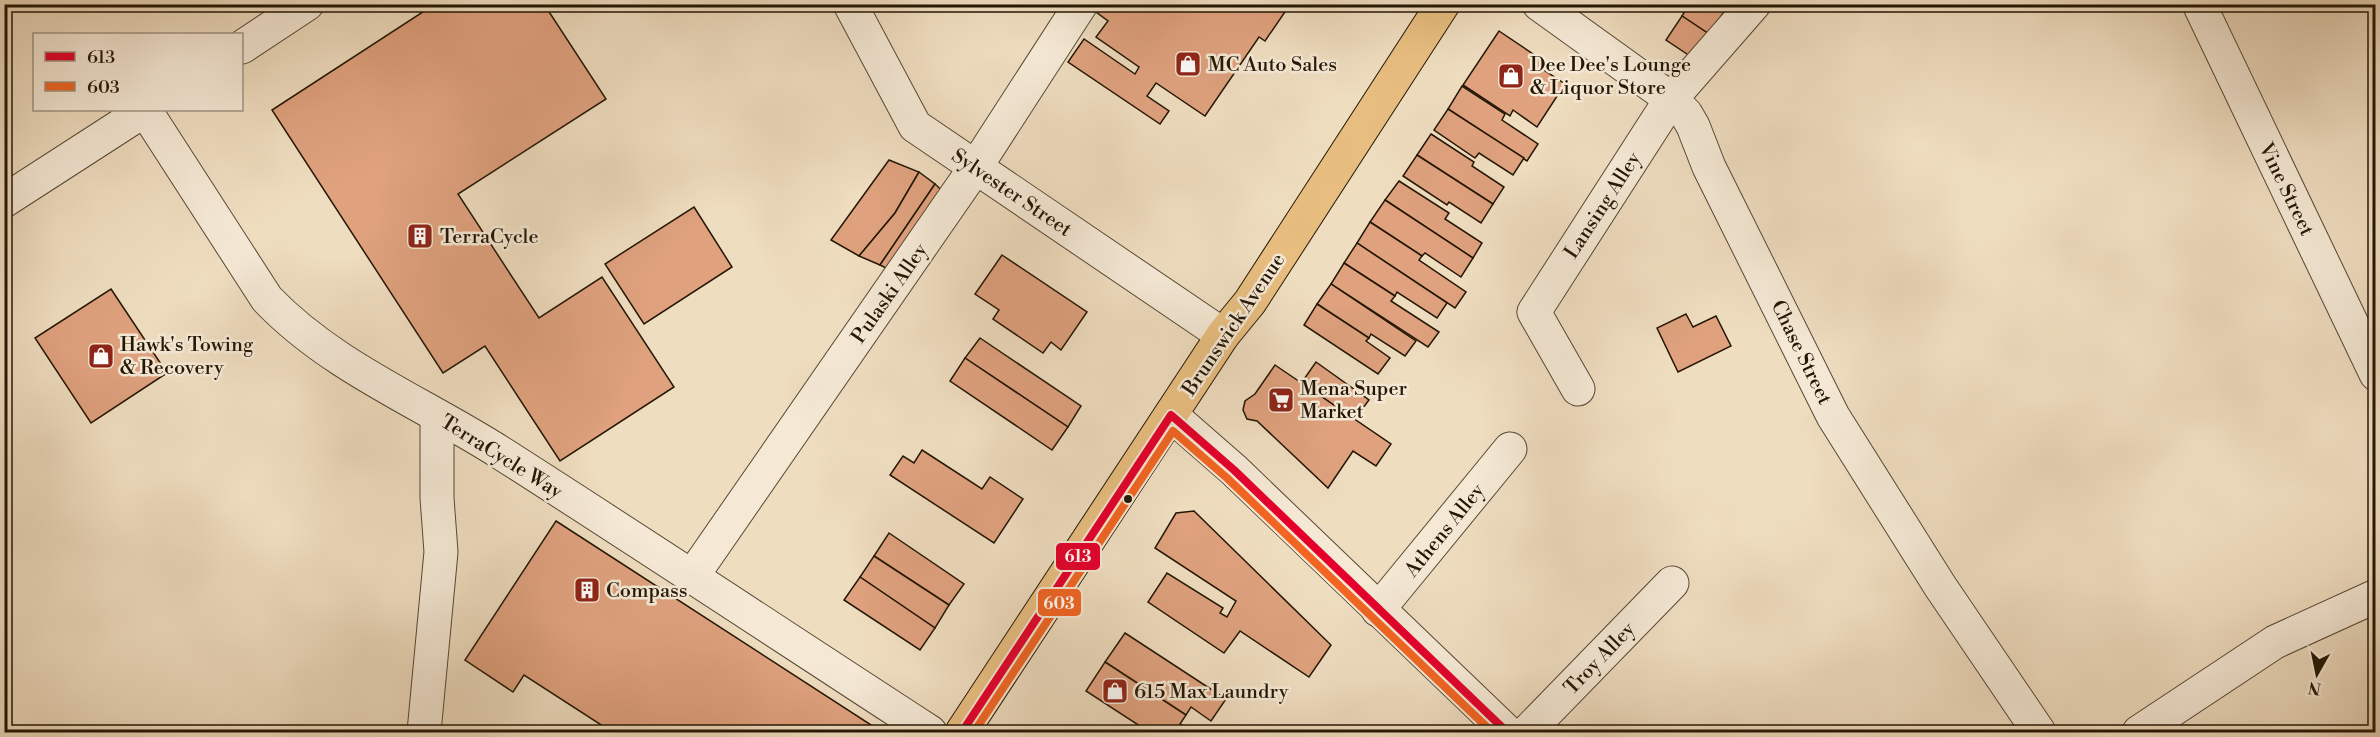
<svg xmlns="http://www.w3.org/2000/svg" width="2380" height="737" font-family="'Libre Bodoni',serif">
  <rect width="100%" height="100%" fill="#efddc0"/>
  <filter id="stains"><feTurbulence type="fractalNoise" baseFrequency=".00333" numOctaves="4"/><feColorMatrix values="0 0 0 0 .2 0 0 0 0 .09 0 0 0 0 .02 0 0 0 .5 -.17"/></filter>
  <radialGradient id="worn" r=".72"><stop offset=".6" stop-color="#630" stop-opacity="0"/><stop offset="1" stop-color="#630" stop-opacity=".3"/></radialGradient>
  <g fill="#dfa17e" stroke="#231604" stroke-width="1.5">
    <polygon points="435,4 544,4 606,99 458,194 539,318 602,277 674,387 560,461 485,346 443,373 272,110"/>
    <polygon points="1101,4 1287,4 1289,6 1265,41 1259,37 1205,116 1156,83 1147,96 1169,111 1160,124 1068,62 1084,39 1135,74 1139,67 1096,37 1108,21 1096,12"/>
    <polygon points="1689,4 1711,4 1724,12 1709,34 1682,16"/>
    <polygon points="1682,16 1709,34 1693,58 1666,40"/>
    <polygon points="1499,31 1545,62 1541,68 1565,84 1537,127 1513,110 1510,116 1463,85"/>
    <polygon points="1462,86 1505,114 1502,120 1538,144 1527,161 1448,109"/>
    <polygon points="1448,109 1524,158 1513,175 1479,153 1475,158 1434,130"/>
    <polygon points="1431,134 1474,162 1472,166 1504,187 1493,204 1417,155"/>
    <polygon points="1417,155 1493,204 1481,223 1449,202 1447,205 1403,176"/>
    <polygon points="889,160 919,172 895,213 859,256 831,240"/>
    <polygon points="919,172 935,184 880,265 859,256 895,213"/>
    <polygon points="1399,181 1449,213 1445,219 1482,243 1473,258 1385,200"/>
    <polygon points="935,184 950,198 898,274 880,265"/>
    <polygon points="1385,200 1473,258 1461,277 1425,253 1422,256 1370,222"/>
    <polygon points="694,207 732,267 644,324 605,264"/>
    <polygon points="1370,222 1422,256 1419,260 1466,292 1455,308 1357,243"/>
    <polygon points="1357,243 1447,303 1437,318 1397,292 1395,296 1344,263"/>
    <polygon points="1002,255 1087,312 1061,350 1051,342 1043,353 993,319 999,310 975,294"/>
    <polygon points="1344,263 1395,296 1391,301 1439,332 1428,347 1331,284"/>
    <polygon points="1331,284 1416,341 1405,356 1371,334 1369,338 1317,304"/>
    <polygon points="111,289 167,373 91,423 35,338"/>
    <polygon points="1317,304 1369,338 1366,341 1390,358 1378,374 1304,325"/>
    <polygon points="1686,314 1693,327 1716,316 1731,346 1678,372 1657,328"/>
    <polygon points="980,338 1081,406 1068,427 965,358"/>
    <polygon points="965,358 1068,427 1052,450 950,381"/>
    <polygon points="1316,362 1369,400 1354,420 1302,382"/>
    <polygon points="1275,365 1391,444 1376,466 1353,451 1328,488 1257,421 1247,419 1243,410 1245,401 1255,394"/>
    <polygon points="922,450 982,489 990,477 1023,499 994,543 890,475 903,456 914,463"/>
    <polygon points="1194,511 1331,645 1309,677 1240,631 1224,653 1148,602 1167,573 1223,608 1220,613 1227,617 1236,601 1155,548 1176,513"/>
    <polygon points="556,521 882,732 612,732 524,675 513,692 465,660"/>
    <polygon points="889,533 964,584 949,605 874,556"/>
    <polygon points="874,556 949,605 935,628 860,577"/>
    <polygon points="860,577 935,628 920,650 844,600"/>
    <polygon points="1125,633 1226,699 1211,721 1191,707 1186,715 1105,662"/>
    <polygon points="1105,662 1186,715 1180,724 1193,732 1149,732 1086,691"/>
  </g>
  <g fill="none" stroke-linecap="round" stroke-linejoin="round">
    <defs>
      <g id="minor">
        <polyline points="850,4 915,126 1223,335"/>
        <polyline points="1539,4 1671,99 1686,114 1693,126 1709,167 1833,416 1940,586 2039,732"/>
        <polyline points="2199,4 2376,374"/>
        <polyline points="242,47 307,4"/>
        <path d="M145 110 267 299C332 367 423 403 501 453 645 545 787 639 930 732"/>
        <polyline points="4,201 145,110"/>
        <polyline points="1578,389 1534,312 1671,99 1754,4"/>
        <polyline points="1171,415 1234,470 1507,732"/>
        <polyline points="691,578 975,168 1081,4"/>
        <polyline points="1378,610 1510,449"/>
        <polyline points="424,732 441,552 437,498 437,416"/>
        <polyline points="1527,732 1672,583"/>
        <polyline points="2139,732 2275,642 2376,596"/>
      </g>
      <polyline id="major" points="962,732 1223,335 1250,302 1443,4"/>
    </defs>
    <use href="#minor" stroke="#564833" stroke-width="35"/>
    <use href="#major" stroke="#231604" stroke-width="35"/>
    <use href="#minor" stroke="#f5e9d6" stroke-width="33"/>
    <use href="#major" stroke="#e8be80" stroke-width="33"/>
    <defs>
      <polyline id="bus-1" points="962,732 1171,415 1234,470 1507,732"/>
      <polyline id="bus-2" points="974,732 1173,431 1227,478 1492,732"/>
    </defs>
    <use href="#bus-1" stroke="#f5e9d6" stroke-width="12"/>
    <use href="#bus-2" stroke="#f5e9d6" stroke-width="12"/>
    <use href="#bus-1" stroke="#e4002b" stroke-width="8"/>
    <use href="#bus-2" stroke="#f26522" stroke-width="8"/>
  </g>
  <defs>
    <symbol id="shop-square" viewBox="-11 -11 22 22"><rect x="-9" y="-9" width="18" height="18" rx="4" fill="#8f2418" stroke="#f5e9d6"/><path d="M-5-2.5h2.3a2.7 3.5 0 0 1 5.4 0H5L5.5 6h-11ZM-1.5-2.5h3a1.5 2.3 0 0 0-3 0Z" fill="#fff"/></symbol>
    <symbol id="building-square" viewBox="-11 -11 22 22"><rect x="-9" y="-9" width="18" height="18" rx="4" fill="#8f2418" stroke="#f5e9d6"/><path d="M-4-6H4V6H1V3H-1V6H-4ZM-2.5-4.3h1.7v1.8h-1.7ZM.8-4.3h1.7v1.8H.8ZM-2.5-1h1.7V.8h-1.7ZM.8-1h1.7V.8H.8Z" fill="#fff"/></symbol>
    <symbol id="supermarket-square" viewBox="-11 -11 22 22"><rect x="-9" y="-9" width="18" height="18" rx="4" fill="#8f2418" stroke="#f5e9d6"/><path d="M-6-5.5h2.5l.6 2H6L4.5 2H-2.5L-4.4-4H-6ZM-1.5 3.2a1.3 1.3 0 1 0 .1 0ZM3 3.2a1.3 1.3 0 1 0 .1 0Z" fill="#fff"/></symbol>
  </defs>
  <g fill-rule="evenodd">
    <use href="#shop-square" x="1173" y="49" width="30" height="30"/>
    <use href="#shop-square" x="1496" y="61" width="30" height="30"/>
    <use href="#building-square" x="405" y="221" width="30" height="30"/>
    <use href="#shop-square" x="86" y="341" width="30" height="30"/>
    <use href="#supermarket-square" x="1266" y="385" width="30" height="30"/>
    <use href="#building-square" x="572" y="575" width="30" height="30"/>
    <use href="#shop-square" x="1100" y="676" width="30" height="30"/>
  </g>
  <circle fill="#231604" stroke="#f5e9d6" stroke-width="2" cx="1128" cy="499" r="5"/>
  <g text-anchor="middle" stroke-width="5" stroke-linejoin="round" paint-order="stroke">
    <g font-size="20" fill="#231604" stroke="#f5e9d6" text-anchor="start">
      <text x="1208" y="71">MC Auto Sales</text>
      <text x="1530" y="71">Dee Dee's Lounge<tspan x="1530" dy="23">&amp; Liquor Store</tspan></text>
      <text x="440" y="243">TerraCycle</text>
      <text x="120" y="351">Hawk's Towing<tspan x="120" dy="23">&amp; Recovery</tspan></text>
      <text x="1300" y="395">Mena Super<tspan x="1300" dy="23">Market</tspan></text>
      <text x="606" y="597">Compass</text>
      <text x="1134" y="698">615 Max Laundry</text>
    </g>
    <g font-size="20" fill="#231604" stroke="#f5e9d6">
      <text transform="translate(2287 189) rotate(64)" y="7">Vine Street</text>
      <text transform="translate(1012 192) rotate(34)" y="7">Sylvester Street</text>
      <text transform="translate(1602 205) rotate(-57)" y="7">Lansing Alley</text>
      <text transform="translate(889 293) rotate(-55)" y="7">Pulaski Alley</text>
      <text transform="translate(1233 324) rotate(-56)" y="7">Brunswick Avenue</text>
      <text transform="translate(1802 352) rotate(64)" y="7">Chase Street</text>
      <text transform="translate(502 456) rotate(32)" y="7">TerraCycle Way</text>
      <text transform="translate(1444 530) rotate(-51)" y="7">Athens Alley</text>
      <text transform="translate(1599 658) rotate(-46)" y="7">Troy Alley</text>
    </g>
  </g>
  <g stroke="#f5e9d6" stroke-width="2">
    <rect x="1055" y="542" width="46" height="29" rx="6" fill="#e4002b"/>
    <rect x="1037" y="588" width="45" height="29" rx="6" fill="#f26522"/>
  </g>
  <g font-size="16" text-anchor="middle" font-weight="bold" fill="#fff">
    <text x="1078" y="562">613</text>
    <text x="1059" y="609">603</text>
  </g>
  <rect width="2380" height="737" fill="none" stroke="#efddc0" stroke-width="24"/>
  <rect x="6" y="6" width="2368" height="725" fill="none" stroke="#231604" stroke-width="3"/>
  <rect x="12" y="12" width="2356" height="713" fill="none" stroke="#231604" stroke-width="1.5"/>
  <rect x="33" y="33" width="210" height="78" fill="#f5e9d6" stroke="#a19582" stroke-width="1.5"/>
  <rect x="45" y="52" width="30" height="9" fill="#e4002b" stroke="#a19582" stroke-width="1.5"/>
  <text x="87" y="63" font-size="18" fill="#231604">613</text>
  <rect x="45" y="82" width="30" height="9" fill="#f26522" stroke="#a19582" stroke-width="1.5"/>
  <text x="87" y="93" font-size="18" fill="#231604">603</text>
  <g transform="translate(2317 674) rotate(189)" stroke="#f5e9d6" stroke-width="4.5" paint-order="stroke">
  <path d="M0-4.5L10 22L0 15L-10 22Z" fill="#231604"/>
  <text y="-9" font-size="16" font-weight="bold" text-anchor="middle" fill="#231604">N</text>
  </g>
  <rect width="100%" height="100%" filter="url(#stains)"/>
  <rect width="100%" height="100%" fill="url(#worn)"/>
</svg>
